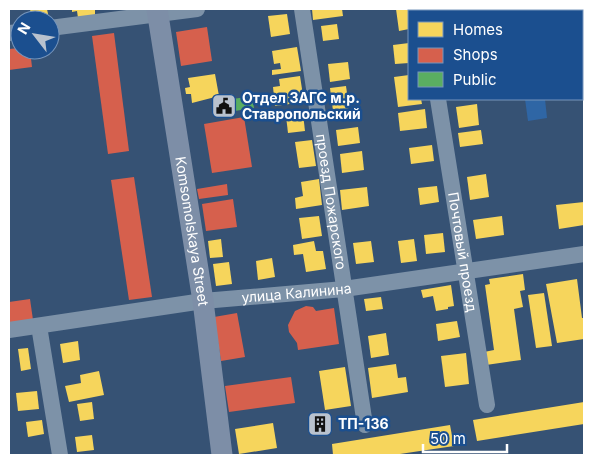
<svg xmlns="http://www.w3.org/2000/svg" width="593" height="464" font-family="Inter,sans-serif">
  <rect width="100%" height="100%" fill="#365274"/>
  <polygon fill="#2f66a5" points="525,99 545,99 547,118 528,121"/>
  <g fill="#f6d55c">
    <polygon points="30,9 47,9 49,19 32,20"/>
    <polygon points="72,9 95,9 95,15 78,18 77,11 72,12"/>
    <polygon points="312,9 342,9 343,16 313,20"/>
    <polygon points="396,9 415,9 415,11 409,11 409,29 399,31"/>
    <polygon points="287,14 290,34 271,37 268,16"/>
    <polygon points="337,24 339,39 323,41 321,26"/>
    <polygon points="409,43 409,63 395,64 393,45"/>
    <polygon points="297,47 301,71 272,75 272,70 281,69 280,63 274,64 272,51"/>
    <polygon points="348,62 350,79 330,82 328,64"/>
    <polygon points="215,74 219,96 192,103 191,94 186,94 185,88 190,87 188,78"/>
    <polygon points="409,75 409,99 421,99 422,104 398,107 394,77"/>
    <polygon points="300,76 304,102 275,106 273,87 280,86 279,79"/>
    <polygon points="346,86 349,108 333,111 330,88"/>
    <polygon points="477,104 479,125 459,128 456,107"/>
    <polygon points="425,109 427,128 400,131 398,113"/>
    <polygon points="303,114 305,131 288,133 286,116"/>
    <polygon points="358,127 360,143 338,146 336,130"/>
    <polygon points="481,130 483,144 460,147 458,133"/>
    <polygon points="312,140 316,166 299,168 295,142"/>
    <polygon points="432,145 434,161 411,164 409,148"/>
    <polygon points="362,151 364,170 342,173 340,154"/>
    <polygon points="486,174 489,197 470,200 467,177"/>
    <polygon points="319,179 322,205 296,209 295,198 303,196 301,182"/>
    <polygon points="437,186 439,202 420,205 418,188"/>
    <polygon points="367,187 369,206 342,210 340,190"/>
    <polygon points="584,202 584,225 559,229 556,205"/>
    <polygon points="319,216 322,236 302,239 299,218"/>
    <polygon points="502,216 504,235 476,239 473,220"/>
    <polygon points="443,233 445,252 426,254 424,235"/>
    <polygon points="221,239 223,257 210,258 208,241"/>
    <polygon points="414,239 417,261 401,263 398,241"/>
    <polygon points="314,241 316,251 323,251 326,269 306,272 303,254 294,255 293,245"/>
    <polygon points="371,241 374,262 356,264 353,243"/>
    <polygon points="272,258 275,277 258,280 256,261"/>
    <polygon points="229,262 232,284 216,286 213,264"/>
    <polygon points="523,274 525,290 520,291 523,307 514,309 521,360 486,365 484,352 494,350 485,285 490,284 489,279"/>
    <polygon points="577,279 582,318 584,318 584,339 557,343 546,284"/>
    <polygon points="451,285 454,306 448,307 448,309 436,311 433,296 423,298 421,290"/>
    <polygon points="544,293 552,346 536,348 528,295"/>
    <polygon points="381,297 383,309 366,311 364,299"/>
    <polygon points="457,321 460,337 438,341 436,324"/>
    <polygon points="386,333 389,355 371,358 368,336"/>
    <polygon points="78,341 80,360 63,363 60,344"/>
    <polygon points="28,348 31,369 21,371 18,349"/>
    <polygon points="466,353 469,384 445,387 441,356"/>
    <polygon points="396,364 398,378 406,377 408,392 372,398 368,368"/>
    <polygon points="345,367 351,406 325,410 319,371"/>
    <polygon points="99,371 104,395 69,402 65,386 81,383 80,375"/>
    <polygon points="37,391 39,409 18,411 16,393"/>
    <polygon points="92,402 94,419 80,421 77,404"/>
    <polygon points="584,402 584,424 477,441 473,420"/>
    <polygon points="324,416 326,430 315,431 313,417"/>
    <polygon points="42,420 44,434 28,437 26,422"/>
    <polygon points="273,423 277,448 239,454 235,429"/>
    <polygon points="450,425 454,446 393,455 333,455 332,444"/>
    <polygon points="92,435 94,450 77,452 75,437"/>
  </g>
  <g fill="#d6604d">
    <polygon points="207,27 212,61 181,66 176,32"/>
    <polygon points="114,33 129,151 108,154 92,36"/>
    <polygon points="20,48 20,50 30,50 32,67 9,70 9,49"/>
    <polygon points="244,117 252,167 212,173 204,124"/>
    <polygon points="134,177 152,297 129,300 111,180"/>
    <polygon points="227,184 228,195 199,199 197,189"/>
    <polygon points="233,199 237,227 206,231 202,204"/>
    <polygon points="30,299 33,320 9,323 9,302"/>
    <polygon points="306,306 313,307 316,311 334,308 339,344 298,350 297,343 289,332 288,325 295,311"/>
    <polygon points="237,313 245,357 221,361 214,317"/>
    <polygon points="291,377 295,403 229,412 225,386"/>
  </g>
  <polygon fill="#5aae61" points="252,96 254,108 215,114 214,102"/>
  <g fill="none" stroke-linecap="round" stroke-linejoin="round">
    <g stroke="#7d92a8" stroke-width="16">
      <path id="s1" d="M302 9 365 425"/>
      <polyline points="423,9 424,11"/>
      <polyline points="50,28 197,9"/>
      <polyline points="9,33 20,32"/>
      <path id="s2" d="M438 99 487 405"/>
      <polyline points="39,326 60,455"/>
      <path id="s3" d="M9 330 203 301 344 289 584 254"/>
    </g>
    <path stroke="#7d8ea7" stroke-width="21" id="s4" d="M157 9 203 301 222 455"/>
  </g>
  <defs>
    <symbol id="civic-square" viewBox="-11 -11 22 22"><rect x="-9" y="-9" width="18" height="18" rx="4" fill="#b9c2ce" stroke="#1b4f8f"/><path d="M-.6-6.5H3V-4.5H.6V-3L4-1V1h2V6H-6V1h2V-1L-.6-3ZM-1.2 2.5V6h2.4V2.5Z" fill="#111"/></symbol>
    <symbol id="building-square" viewBox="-11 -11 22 22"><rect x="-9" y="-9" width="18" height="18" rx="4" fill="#b9c2ce" stroke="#1b4f8f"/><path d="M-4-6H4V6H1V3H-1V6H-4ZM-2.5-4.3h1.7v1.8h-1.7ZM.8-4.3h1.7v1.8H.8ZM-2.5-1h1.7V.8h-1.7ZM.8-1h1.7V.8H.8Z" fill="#111"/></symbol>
  </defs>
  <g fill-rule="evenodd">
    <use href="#civic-square" x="210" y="92" width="28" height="28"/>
    <use href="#building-square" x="306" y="410" width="28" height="28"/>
  </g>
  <g text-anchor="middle" stroke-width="5" stroke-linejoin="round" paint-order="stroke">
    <g font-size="14" font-weight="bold" fill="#fff" stroke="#1b4f8f" text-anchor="start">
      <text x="242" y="103">Отдел ЗАГС м.р.<tspan x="242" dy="16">Ставропольский</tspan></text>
      <text x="338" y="429">ТП-136</text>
    </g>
    <g font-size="14" fill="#fff" stroke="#1b4f8f">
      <text dy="5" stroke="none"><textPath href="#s1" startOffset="195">проезд Пожарского</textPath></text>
      <text dy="5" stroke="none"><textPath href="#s4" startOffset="225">Komsomolskaya Street</textPath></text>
      <text dy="5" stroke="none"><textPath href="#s2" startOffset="155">Почтовый проезд</textPath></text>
      <text dy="5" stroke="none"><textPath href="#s3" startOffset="290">улица Калинина</textPath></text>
    </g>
  </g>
  <rect width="593" height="464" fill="none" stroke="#ffffff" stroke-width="20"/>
  <rect x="408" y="10" width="175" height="90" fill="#1b4f8f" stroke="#7695bc"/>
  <rect x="418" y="22" width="25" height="15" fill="#f6d55c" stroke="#7695bc"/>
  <text x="453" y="35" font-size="15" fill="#ffffff">Homes</text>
  <rect x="418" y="48" width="25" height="15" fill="#d6604d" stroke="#7695bc"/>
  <text x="453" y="60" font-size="15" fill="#ffffff">Shops</text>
  <rect x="418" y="72" width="25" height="15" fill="#5aae61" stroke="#7695bc"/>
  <text x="453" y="85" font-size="15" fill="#ffffff">Public</text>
  <g transform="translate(35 35) rotate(301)"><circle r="24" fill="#1b4f8f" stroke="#7695bc"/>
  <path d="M0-4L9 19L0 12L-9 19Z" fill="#b9c2ce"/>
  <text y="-8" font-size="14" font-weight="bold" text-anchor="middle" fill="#ffffff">N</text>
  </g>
  <path d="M423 444v8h84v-8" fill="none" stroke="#ffffff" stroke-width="2.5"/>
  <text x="430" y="444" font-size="15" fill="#ffffff" stroke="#1b4f8f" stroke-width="4" paint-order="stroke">50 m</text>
</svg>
